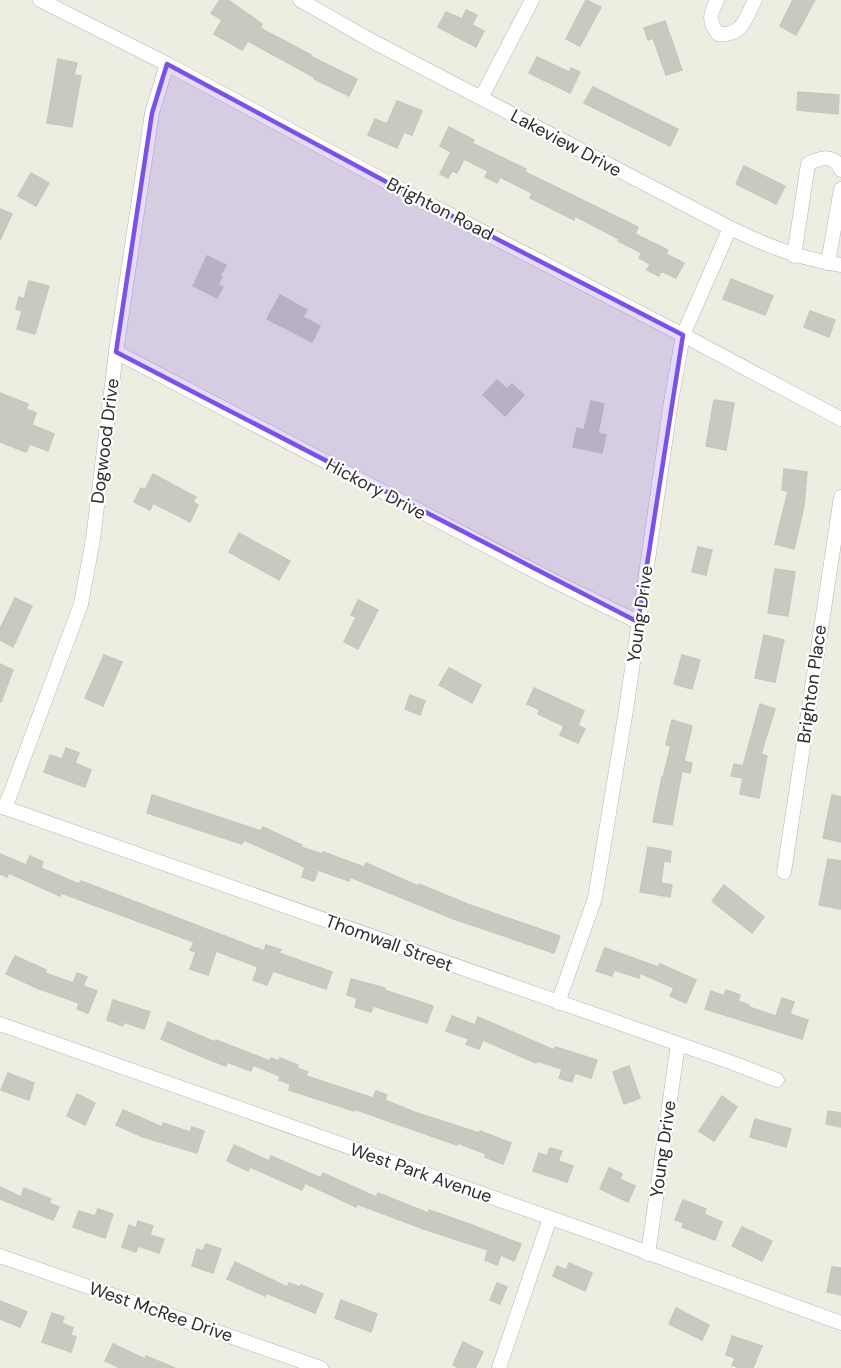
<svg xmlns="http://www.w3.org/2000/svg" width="841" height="1368" font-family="'DM Sans',sans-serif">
  <rect width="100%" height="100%" fill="#edede1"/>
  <g fill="#c8c9c0" stroke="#c7c9bb" stroke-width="1.5">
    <polygon points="220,0 228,0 262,24 260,28 311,55 310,56 357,79 349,96 314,79 314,77 248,41 242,50 214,34 222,20 211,13"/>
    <polygon points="586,0 601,7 580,46 566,39"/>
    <polygon points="793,0 815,0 796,35 780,26"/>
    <polygon points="466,10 477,15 472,25 484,31 476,47 438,27 446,12 462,19"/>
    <polygon points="665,21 682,70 666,75 653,38 648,40 644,28"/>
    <polygon points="537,57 569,72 571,68 580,72 570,93 529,73"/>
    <polygon points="58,59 77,63 74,75 81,76 72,127 47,123"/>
    <polygon points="593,87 678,129 670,146 584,103"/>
    <polygon points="798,92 839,95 838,114 797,110"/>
    <polygon points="397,101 422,111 412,135 404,132 397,148 368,135 375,119 387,124"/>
    <polygon points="449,127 474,140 472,143 526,169 525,172 638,227 635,234 668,250 666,254 684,263 676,278 661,271 659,276 647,270 650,264 639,258 642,253 618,241 619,239 575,216 574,220 530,198 532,193 500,177 497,183 485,177 488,171 464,159 457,173 452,171 448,178 440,174 451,152 440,146"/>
    <polygon points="744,166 785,186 776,204 736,184"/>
    <polygon points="31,173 49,183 36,206 18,196"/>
    <polygon points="0,209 12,214 0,240"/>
    <polygon points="207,256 226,265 220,276 222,277 218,285 223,287 217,298 193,286"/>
    <polygon points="731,279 773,296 765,315 723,299"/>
    <polygon points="29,281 49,286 35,334 17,329 22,311 16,309 19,297 24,299"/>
    <polygon points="280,295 307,310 303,317 320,326 312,342 267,319"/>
    <polygon points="810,311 835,320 829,337 804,327"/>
    <polygon points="497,380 507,389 512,384 524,395 505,416 483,395"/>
    <polygon points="0,393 28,404 26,409 36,413 32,425 54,434 48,451 30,444 26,452 0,442"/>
    <polygon points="714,400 734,403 726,450 706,446"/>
    <polygon points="591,401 604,404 598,433 606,435 602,453 573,447 577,428 584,430"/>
    <polygon points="784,469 807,472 804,506 794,549 775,544 788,491 782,490"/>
    <polygon points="153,474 196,497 193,502 198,505 190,522 153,503 150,510 134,502 141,488 145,490"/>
    <polygon points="239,533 290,561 279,580 229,552"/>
    <polygon points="698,547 712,550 706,575 692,572"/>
    <polygon points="775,569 795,572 788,616 768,613"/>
    <polygon points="15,598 32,606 13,647 0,640 0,629"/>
    <polygon points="358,600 378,610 358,649 344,642 356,617 351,615"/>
    <polygon points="764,635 784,640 775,682 755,678"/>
    <polygon points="104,655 122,662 103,706 85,698"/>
    <polygon points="682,655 700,660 692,689 674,684"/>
    <polygon points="0,664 13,670 1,702 0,701"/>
    <polygon points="449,668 481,685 472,703 439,685"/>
    <polygon points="534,688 584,711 578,725 585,729 578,743 560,735 564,726 538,714 540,710 527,704"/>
    <polygon points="410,695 425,701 420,715 405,709"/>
    <polygon points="760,704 775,709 761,754 767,756 759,798 740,794 743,778 731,776 734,764 743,766"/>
    <polygon points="672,720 692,726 684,761 692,763 690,773 682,771 672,825 653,822 662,777 663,777 671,746 666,745"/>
    <polygon points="66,748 79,753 75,763 91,770 85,787 44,772 50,755 62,759"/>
    <polygon points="152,795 261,831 263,827 302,845 301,847 322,854 323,852 364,867 366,863 418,886 419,884 467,904 560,936 554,953 454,919 350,877 349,881 318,870 314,881 302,877 305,867 244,840 242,844 147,813"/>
    <polygon points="832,795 841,797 841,842 823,838"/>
    <polygon points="648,847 671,851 670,862 664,861 661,883 672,885 670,897 640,892"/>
    <polygon points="0,854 26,865 30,856 43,862 41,868 79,884 81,881 264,951 266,945 281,950 279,953 332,972 326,989 273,971 267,985 253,980 258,967 216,951 208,975 190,969 196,952 190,950 194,942 61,893 60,896 9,873 7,877 0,874"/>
    <polygon points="828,859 841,861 841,909 819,905"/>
    <polygon points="724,885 764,917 752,933 712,901"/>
    <polygon points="605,948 658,967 660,964 696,980 686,1003 670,996 674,988 640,973 639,978 614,970 612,976 596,971"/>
    <polygon points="15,956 46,970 45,973 73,983 77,973 87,977 83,986 97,991 88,1013 77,1009 79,1003 37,988 6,974"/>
    <polygon points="351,979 385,988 384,990 433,1006 427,1023 373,1006 371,1012 355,1007 357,998 347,995"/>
    <polygon points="726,990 740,995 738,1001 749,1005 749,1007 776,1016 782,998 794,1002 790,1014 808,1020 802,1039 705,1009 711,991 724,996"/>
    <polygon points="113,1000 150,1012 144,1029 124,1022 123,1026 107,1020"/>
    <polygon points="452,1016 475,1025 478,1017 554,1050 555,1047 597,1060 591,1078 575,1073 572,1082 559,1078 562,1069 537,1061 536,1063 483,1040 479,1049 466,1044 469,1039 446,1031"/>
    <polygon points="168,1022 215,1042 216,1040 270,1061 271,1058 279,1061 280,1058 298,1065 297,1068 308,1072 306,1076 373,1098 376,1091 387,1095 385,1100 414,1112 479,1133 480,1131 511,1143 503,1164 485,1157 486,1154 458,1143 457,1145 354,1109 354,1111 289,1090 290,1084 279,1080 280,1076 253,1065 251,1071 227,1062 226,1066 210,1060 161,1039"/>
    <polygon points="629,1066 640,1098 624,1104 613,1072"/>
    <polygon points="8,1073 34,1083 29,1100 1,1090"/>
    <polygon points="77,1094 95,1103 85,1125 67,1116"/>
    <polygon points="722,1096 737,1107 714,1141 699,1131"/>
    <polygon points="123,1110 162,1127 163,1123 190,1132 192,1127 204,1131 197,1153 143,1137 116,1125"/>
    <polygon points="828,1111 841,1113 841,1127 826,1124"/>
    <polygon points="755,1119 791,1129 786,1147 750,1137"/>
    <polygon points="234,1145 269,1161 271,1156 321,1178 323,1173 376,1197 378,1193 428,1213 429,1210 472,1225 521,1244 514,1261 501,1255 497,1265 485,1260 488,1250 424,1229 357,1204 356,1207 305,1183 302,1190 250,1167 248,1171 227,1161"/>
    <polygon points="550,1148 562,1151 558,1161 573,1166 567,1182 533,1171 539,1153 547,1156"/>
    <polygon points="609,1168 622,1174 620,1179 635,1186 628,1202 600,1189"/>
    <polygon points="0,1187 21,1197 24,1188 51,1199 49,1203 59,1207 53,1220 0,1199"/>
    <polygon points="683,1200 706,1209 704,1214 722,1222 715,1240 682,1227 684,1223 675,1220"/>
    <polygon points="98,1209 113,1214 105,1238 73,1227 79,1211 95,1216"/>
    <polygon points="138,1221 153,1226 150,1235 164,1239 159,1253 138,1246 136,1252 122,1247 129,1225 136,1228"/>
    <polygon points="742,1227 772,1241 762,1261 732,1246"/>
    <polygon points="206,1244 221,1249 213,1273 192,1266 197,1249 203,1251"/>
    <polygon points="235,1262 287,1287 289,1283 300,1287 301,1285 323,1294 315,1313 266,1293 265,1296 227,1279"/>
    <polygon points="569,1263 592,1273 585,1291 553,1276 557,1266 566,1270"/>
    <polygon points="832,1267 841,1268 841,1295 827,1292"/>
    <polygon points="497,1283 507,1287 500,1304 490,1300"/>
    <polygon points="341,1300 377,1314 371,1332 335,1318"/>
    <polygon points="0,1301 27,1312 20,1327 0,1319"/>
    <polygon points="676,1308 709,1325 702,1340 669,1324"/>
    <polygon points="52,1313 64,1317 62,1323 73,1328 71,1335 76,1337 71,1352 42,1342"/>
    <polygon points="732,1336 762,1346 753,1368 740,1368 732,1365 735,1358 726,1355"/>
    <polygon points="463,1342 483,1352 475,1368 459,1368 453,1365"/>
    <polygon points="113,1344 145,1359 146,1356 175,1368 120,1368 105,1361"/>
  </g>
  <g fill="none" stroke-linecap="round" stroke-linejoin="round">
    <defs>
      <g id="minor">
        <polyline points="40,0 167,64 396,187 683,335 841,419"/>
        <path d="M300 0 372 41 730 228C767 246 801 259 841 265"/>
        <path d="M717 0C710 14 708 21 718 34 743 36 745 19 755 0"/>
        <polyline points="481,98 532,0"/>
        <path d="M794 256 808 164C821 157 835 154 841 170"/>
        <polyline points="828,263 841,189"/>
        <polyline points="116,352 550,579 638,622"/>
        <polyline points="0,806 733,1063 777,1080"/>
        <polyline points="5,808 81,604 93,539 116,352 152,113 167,64"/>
        <polyline points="784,872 841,497"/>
        <polyline points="558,1003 595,898 626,710 671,402 683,335 730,228"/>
        <polyline points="0,1024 602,1236 841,1323"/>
        <polyline points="648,1254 678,1044"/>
        <polyline points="0,1256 321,1368"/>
        <polyline points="499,1368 550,1218"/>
      </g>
    </defs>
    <use href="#minor" stroke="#b7b4bf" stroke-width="15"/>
    <use href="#minor" stroke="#fff" stroke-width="14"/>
  </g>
  <path fill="#7b51ea" fill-opacity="0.2" stroke="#7b51ea" stroke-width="4.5" stroke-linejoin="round" d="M167 64 396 187 683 335 638 622 116 352 152 113Z"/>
  <g text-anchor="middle" stroke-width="4.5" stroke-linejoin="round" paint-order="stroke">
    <g font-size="18" fill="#2d2d2d" stroke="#fff">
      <text transform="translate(566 143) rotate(28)" y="6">Lakeview Drive</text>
      <text transform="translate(440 209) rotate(27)" y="6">Brighton Road</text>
      <text transform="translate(105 441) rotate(-83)" y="6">Dogwood Drive</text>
      <text transform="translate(376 489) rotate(28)" y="6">Hickory Drive</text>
      <text transform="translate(640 614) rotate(-82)" y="6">Young Drive</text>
      <text transform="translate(812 684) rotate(-82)" y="6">Brighton Place</text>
      <text transform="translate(389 943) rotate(20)" y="6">Thomwall Street</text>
      <text transform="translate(663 1149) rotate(-82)" y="6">Young Drive</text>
      <text transform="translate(421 1173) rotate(19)" y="6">West Park Avenue</text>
      <text transform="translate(161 1312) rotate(19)" y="6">West McRee Drive</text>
    </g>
  </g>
</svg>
